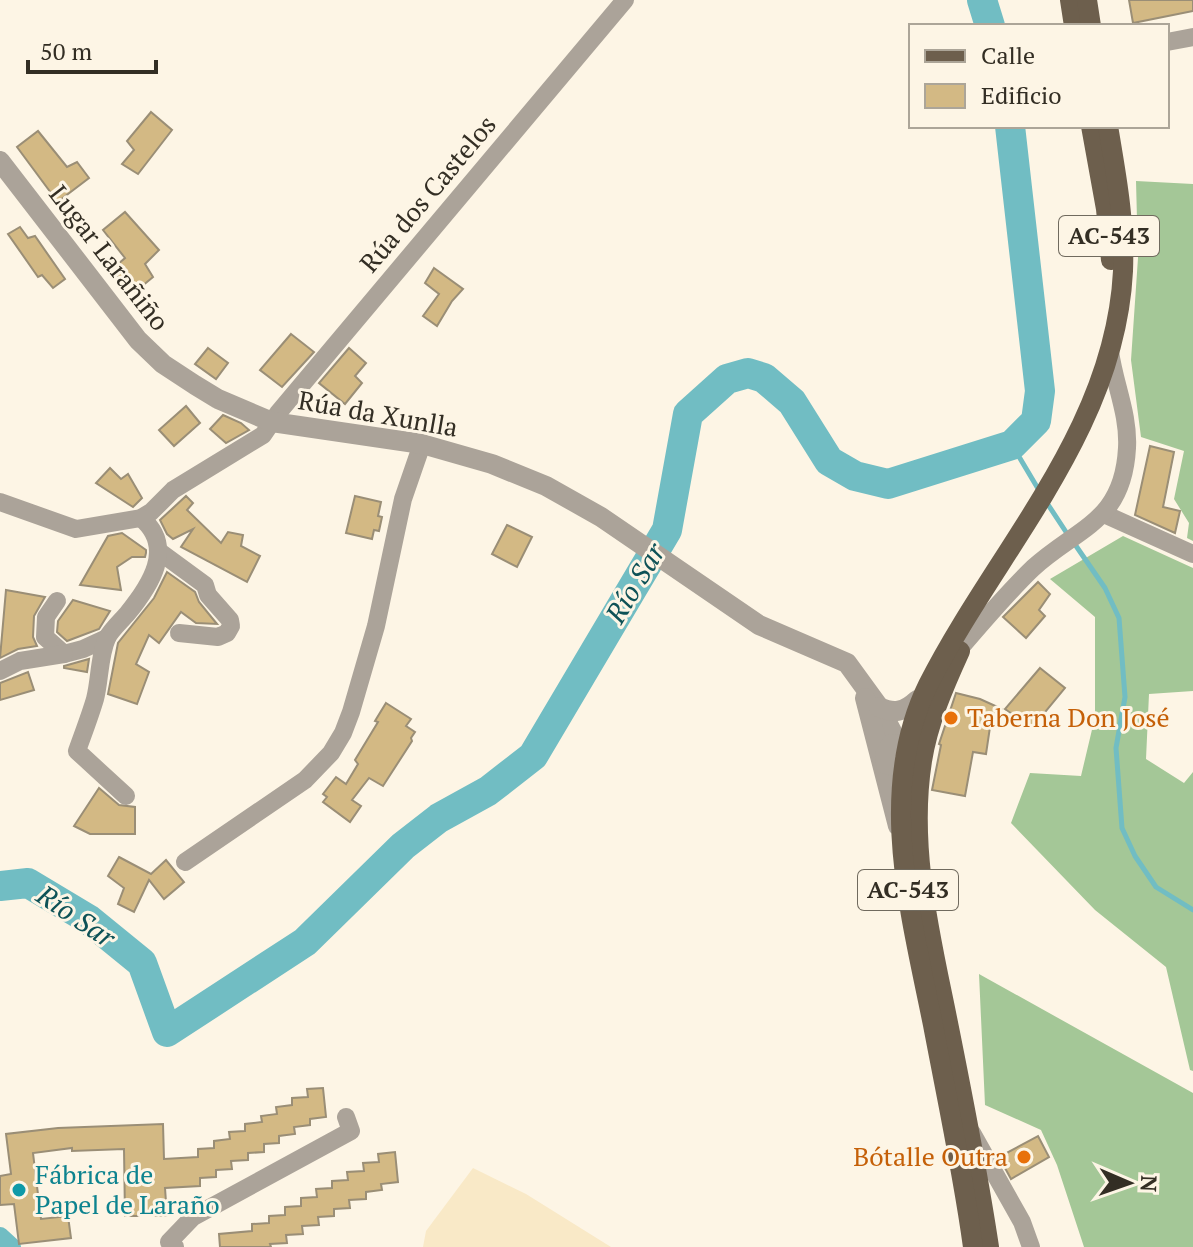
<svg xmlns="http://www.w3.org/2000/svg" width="1193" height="1247" font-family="'PT Serif',serif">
  <rect width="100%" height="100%" fill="#fdf5e5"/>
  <polygon fill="#f9e9c7" points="473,1168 526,1194 611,1247 423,1247 426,1231"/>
  <g fill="#a4c797">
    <polygon points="1136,181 1193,184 1193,541 1187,538 1189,523 1174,499 1184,451 1141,437 1131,360 1138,258"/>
    <polygon points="1123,536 1193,568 1193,691 1149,694 1146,759 1184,783 1193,772 1193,1071 1190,1070 1166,967 1095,910 1011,823 1030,773 1081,776 1095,717 1095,617 1050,579"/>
    <polygon points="979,974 1193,1093 1193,1247 1084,1247 1057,1165 1041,1130 985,1105"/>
  </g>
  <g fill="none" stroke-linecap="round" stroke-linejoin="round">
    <g stroke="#71bdc3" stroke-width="5">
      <polyline points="1012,445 1040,492"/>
      <polyline points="1045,500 1068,535"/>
      <polyline points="1074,543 1105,588 1119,618 1125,697 1116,748 1122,828 1135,856 1156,887 1193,910"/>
    </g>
    <polyline stroke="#71bdc3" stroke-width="18" points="0,1236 12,1247"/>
    <g stroke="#71bdc3" stroke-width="30">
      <polyline points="982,0 990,26"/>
      <polyline points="0,886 28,883 88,919 142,963 167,1032 305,942 403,846 439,818 488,791 533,756 667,530 688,414 727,379 748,373 764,378 792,402 829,461 855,476 888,484 1012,445 1036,421 1040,391 1010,126"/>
    </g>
  </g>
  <g fill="#d3b984" stroke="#9a8e76" stroke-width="2">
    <polygon points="1129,0 1193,0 1193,11 1133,23"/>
    <polygon points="151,112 172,130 138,174 122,164 134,150 127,141"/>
    <polygon points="38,131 67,167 77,162 89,178 55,204 51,193 17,147"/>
    <polygon points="125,212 159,250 145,264 153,277 135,292 111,270 125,258 103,230"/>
    <polygon points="20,227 28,238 35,236 65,279 53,288 42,275 38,277 8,234"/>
    <polygon points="434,268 463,289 452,301 437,326 423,316 439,294 425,283"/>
    <polygon points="291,334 314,352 282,387 260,370"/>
    <polygon points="208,348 228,363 216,379 195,364"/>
    <polygon points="349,348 366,363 355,376 362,383 345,404 319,383"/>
    <polygon points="186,406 200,423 174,446 159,430"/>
    <polygon points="223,415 241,423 249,430 226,443 210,429"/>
    <polygon points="1150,446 1174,452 1163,507 1180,511 1175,533 1135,515"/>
    <polygon points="110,468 121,479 128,474 142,498 133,507 96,483"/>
    <polygon points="186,496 193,503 187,510 221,543 228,532 243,535 241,546 260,556 247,582 181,547 193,529 173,539 167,534 160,520"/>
    <polygon points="355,496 381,502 378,516 382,517 379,531 374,530 372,539 346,533"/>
    <polygon points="507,525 532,537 517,567 492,554"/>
    <polygon points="122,533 146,550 146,553 145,557 132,557 117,567 121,590 80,585 108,536"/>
    <polygon points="167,572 195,592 199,602 217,624 196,623 181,612 159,643 149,635 136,664 149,672 137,704 108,694 118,643 154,598"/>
    <polygon points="1038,582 1050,594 1039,610 1045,616 1026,638 1003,617"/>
    <polygon points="6,590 45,597 34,616 33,637 37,646 18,649 0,658"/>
    <polygon points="73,600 110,611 99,629 67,641 57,632 58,621"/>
    <polygon points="89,659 87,672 64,668 64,666"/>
    <polygon points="1040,668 1065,688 1032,728 1005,709"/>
    <polygon points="28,672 34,690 0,700 0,683"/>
    <polygon points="956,693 980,699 1002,709 990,727 986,754 973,752 965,796 932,790 941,745 939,744"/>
    <polygon points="386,703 411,719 406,726 415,732 411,738 412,741 383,786 369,778 352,800 361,806 350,822 323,802 327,797 323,794 336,777 346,784 358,764 355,760 378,722 375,721"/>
    <polygon points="99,788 119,805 135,807 135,834 90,834 74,826"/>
    <polygon points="119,857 151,874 166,860 184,882 164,899 149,880 134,912 118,904 124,888 108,876"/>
    <polygon points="323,1088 326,1117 310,1119 310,1125 294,1127 295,1134 279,1136 279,1143 264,1144 264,1152 248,1153 248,1160 231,1161 232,1169 216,1170 216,1177 200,1178 200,1186 165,1188 167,1216 125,1216 124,1149 72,1151 72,1148 33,1153 41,1219 68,1216 71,1238 19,1244 14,1204 0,1205 0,1176 11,1174 6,1134 58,1128 163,1124 164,1159 198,1157 198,1149 214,1148 214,1141 230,1139 229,1132 245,1131 245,1124 262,1122 261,1116 277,1114 276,1107 292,1105 292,1098 308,1097 307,1089"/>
    <polygon points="1038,1136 1049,1157 1011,1179 999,1157"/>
    <polygon points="395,1152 398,1182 381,1184 382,1190 366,1192 366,1199 349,1200 350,1208 334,1209 334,1216 318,1217 319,1225 302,1226 303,1234 286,1235 287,1243 270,1244 271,1247 220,1247 219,1234 252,1231 252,1224 269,1223 269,1216 285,1215 285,1207 301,1206 301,1198 317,1197 316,1189 332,1188 332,1181 348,1180 347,1172 364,1171 363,1163 379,1162 378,1154"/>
  </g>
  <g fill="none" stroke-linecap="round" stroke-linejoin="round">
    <g stroke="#aba399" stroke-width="18">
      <polyline points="1167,42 1193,37"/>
      <polyline points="0,502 76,529 141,518 151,512 173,490 263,435 278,413 625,0"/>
      <polyline points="1104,514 1193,554"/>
      <polyline points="160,552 205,585 208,595 230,620 231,626 227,633 218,637 179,633"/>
      <polyline points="57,601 46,617 45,637 64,654 83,649 107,638"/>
      <path d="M962 646C985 619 1008 592 1033 568 1078 527 1123 522 1127 448 1129 414 1114 383 1110 351"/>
      <polyline points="0,671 20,661 64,654"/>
      <path d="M126 796 77 751C83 734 90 716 95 699 100 680 99 656 107 638 111 630 121 621 127 614 150 586 176 547 141 518"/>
      <polyline points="185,862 305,780 331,753 343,733 351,712 376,626 403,499 422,444"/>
      <polyline points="972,1133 1022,1222 1031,1247"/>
      <polyline points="175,1247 169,1242 193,1217 351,1131 346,1117"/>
    </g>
    <g stroke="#aba399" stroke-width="20">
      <polyline points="0,161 138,340 163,364 195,385 218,399 272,422 422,444 492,464 546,486 601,517 759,625 847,663 879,707 898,743"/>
      <polyline points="865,698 898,826"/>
      <path d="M879 707C894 714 904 712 917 700"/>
      <polyline points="908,746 891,744 885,755 886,764 900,768 910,763 914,754"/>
    </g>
    <g stroke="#6d5f4d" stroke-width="20">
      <polyline points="1070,0 1074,26"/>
      <polyline points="1087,0 1091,26"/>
      <polyline points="1091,126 1106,209 1111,260"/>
      <path d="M960 651C944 686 928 723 922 761 909 844 928 926 945 1008 961 1087 977 1167 989 1247"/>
      <path d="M973 1247C963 1173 947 1099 933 1025 911 915 876 791 928 685 997 549 1115 431 1123 271 1125 221 1116 174 1108 126"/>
    </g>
  </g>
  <g fill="#e8710a" stroke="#fdf5e5" stroke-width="3">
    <circle cx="951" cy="718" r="8"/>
    <circle cx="1024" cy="1157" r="8"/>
  </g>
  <circle fill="#0f9aa8" stroke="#fdf5e5" stroke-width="3" cx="19" cy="1190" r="8"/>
  <g text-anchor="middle" stroke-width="6" stroke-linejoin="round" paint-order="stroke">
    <g fill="#fdf5e5" stroke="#706a5e" stroke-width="2">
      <rect x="1059" y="216" width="100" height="40" rx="6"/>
      <rect x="858" y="870" width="100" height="40" rx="6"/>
    </g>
    <g font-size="24" font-weight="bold" fill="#332e24">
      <text x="1109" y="244">AC-543</text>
      <text x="908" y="898">AC-543</text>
    </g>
    <g font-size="26" fill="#332e24" stroke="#fdf5e5">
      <text transform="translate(428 194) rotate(-50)" y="9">Rúa dos Castelos</text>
      <text transform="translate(109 258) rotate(52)" y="9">Lugar Larañiño</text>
      <text transform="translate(378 414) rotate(10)" y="9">Rúa da Xunlla</text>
    </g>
    <g font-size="26" fill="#c56008" stroke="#fdf5e5" text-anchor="start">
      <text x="967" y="727">Taberna Don José</text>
      <text x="1008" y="1166" text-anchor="end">Bótalle Outra</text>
    </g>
    <g font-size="26" fill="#0d838f" stroke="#fdf5e5" text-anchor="start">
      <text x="35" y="1184">Fábrica de<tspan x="35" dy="30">Papel de Laraño</tspan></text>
    </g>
    <g font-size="28" font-style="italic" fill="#0e5257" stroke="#fdf5e5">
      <text transform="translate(635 583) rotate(-59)" y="10">Río Sar</text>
      <text transform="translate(76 916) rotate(34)" y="10">Río Sar</text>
    </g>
  </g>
  <rect x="909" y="24" width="260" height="104" fill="#fdf5e5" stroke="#aca598" stroke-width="2"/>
  <rect x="925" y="50" width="40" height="12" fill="#6d5f4d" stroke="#aca598" stroke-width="2"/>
  <text x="981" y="64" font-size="24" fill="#332e24">Calle</text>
  <rect x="925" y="84" width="40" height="24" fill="#d3b984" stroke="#aca598" stroke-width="2"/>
  <text x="981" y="104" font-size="24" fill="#332e24">Edificio</text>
  <g transform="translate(1129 1183) rotate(92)" stroke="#fdf5e5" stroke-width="6" paint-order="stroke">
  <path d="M0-6L14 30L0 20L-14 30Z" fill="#332e24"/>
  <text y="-12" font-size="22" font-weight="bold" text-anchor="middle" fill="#332e24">N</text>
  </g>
  <path d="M28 60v12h128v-12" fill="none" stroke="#332e24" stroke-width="4"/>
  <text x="40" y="60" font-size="24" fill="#332e24" stroke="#fdf5e5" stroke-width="6" paint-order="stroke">50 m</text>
</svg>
